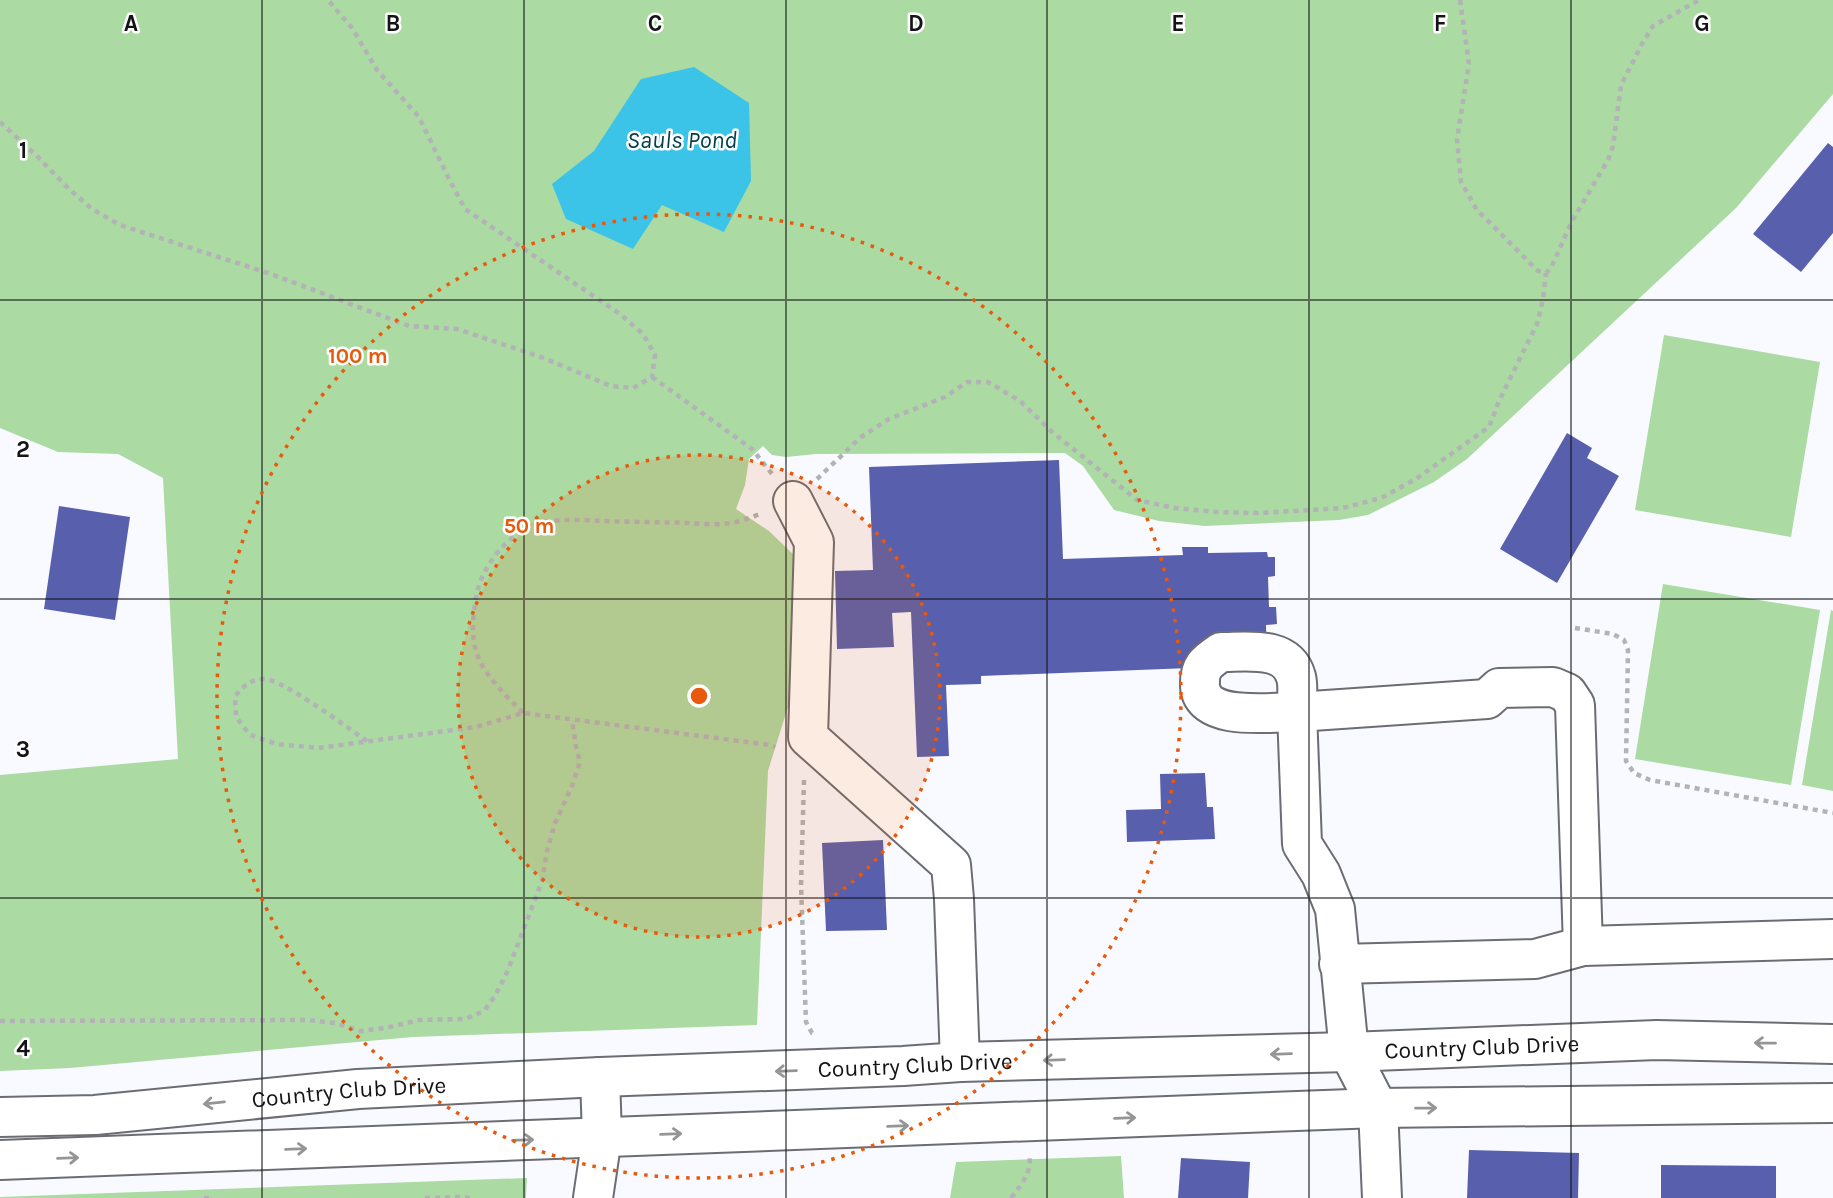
<svg xmlns="http://www.w3.org/2000/svg" width="1833" height="1198" font-family="Karla,sans-serif">
  <rect width="100%" height="100%" fill="#f9faff"/>
  <g fill="#abdaa2">
    <polygon points="0,0 1833,0 1833,94 1736,208 1467,459 1434,482 1368,515 1339,520 1205,526 1159,521 1114,510 1083,466 1065,453 816,454 786,457 772,455 763,446 749,459 745,485 736,509 769,531 797,558 792,694 768,771 757,1025 413,1037 70,1068 0,1071 0,775 178,759 163,478 118,454 58,452 0,428"/>
    <polygon points="1664,335 1820,362 1791,537 1635,510"/>
    <polygon points="1663,584 1820,610 1791,785 1635,759"/>
    <polygon points="1831,610 1833,611 1833,791 1802,785"/>
    <polygon points="1121,1156 1124,1198 950,1198 956,1162"/>
    <polygon points="527,1178 526,1198 0,1198 0,1197"/>
  </g>
  <polygon fill="#3cc4e8" points="694,67 749,103 751,181 724,232 662,205 633,249 566,219 552,184 594,151 641,79"/>
  <g fill="#5860ae">
    <polygon points="1828,143 1833,147 1833,233 1801,272 1753,234"/>
    <polygon points="1567,433 1592,448 1587,458 1619,476 1557,583 1500,549"/>
    <polygon points="1059,460 1063,559 1183,555 1182,547 1208,547 1208,553 1267,552 1268,557 1275,557 1275,576 1268,577 1269,607 1276,607 1277,624 1266,625 1267,665 981,676 981,684 946,685 949,756 917,757 911,612 892,613 894,647 837,649 835,571 873,570 869,467"/>
    <polygon points="59,506 130,517 115,620 44,609"/>
    <polygon points="1205,773 1207,807 1213,807 1215,839 1127,842 1126,810 1161,809 1160,774"/>
    <polygon points="883,840 887,930 826,931 822,843"/>
    <polygon points="1469,1150 1579,1153 1578,1198 1467,1198"/>
    <polygon points="1181,1158 1250,1162 1248,1198 1178,1198"/>
    <polygon points="1661,1165 1776,1166 1776,1198 1661,1198"/>
  </g>
  <g fill="none" stroke-linecap="round" stroke-linejoin="round">
    <defs>
      <g id="minor">
        <polyline points="793,501 814,542 808,737 951,865 954,899 960,1062"/>
        <path d="M1221 652C1247 652 1287 645 1296 677 1299 687 1296 701 1297 712 1271 712 1202 722 1200 686 1199 667 1206 662 1221 652Z"/>
        <polyline points="1583,946 1833,939"/>
        <polyline points="1339,964 1535,959 1583,946 1575,705 1567,693 1553,687 1499,688 1487,699 1297,712 1302,844 1321,874 1335,909 1349,1052 1378,1108 1382,1198"/>
        <polyline points="593,1198 602,1137 600,1077"/>
      </g>
      <g id="major">
        <path id="s1" d="M0 1117 95 1115 358 1089 600 1077 903 1066 960 1062 1349 1052 1657 1040 1833 1044"/>
        <polyline points="0,1160 1378,1108 1833,1103"/>
      </g>
    </defs>
    <use href="#minor" stroke="#6c6d73" stroke-width="42"/>
    <use href="#major" stroke="#6c6d73" stroke-width="42"/>
    <g stroke="#b2b2b7" stroke-width="4.5" stroke-dasharray="5 5" stroke-linecap="butt">
      <polyline points="1460,0 1469,64 1457,139 1461,182 1477,210 1538,271 1546,273 1551,268 1572,221 1608,160 1613,146 1621,85 1642,44 1653,26 1699,0"/>
      <polyline points="0,122 37,156 67,187 92,209 120,225 271,274 409,326 457,329 541,357 611,386 633,388 652,377 655,355 643,334 620,314 465,209 449,179 419,117 377,70 352,28 328,0"/>
      <polyline points="652,377 752,449 773,475"/>
      <polyline points="817,479 861,437 889,419 945,397 967,382 988,382 1020,401 1052,432 1137,500 1175,508 1216,512 1259,513 1343,508 1381,498 1416,479 1489,427 1499,401 1537,324 1543,299 1546,273"/>
      <polyline points="1575,628 1613,634 1624,640 1628,650 1626,761 1634,773 1650,780 1833,813"/>
      <path d="M523 713C484 673 465 657 476 598 482 562 513 527 549 521 566 519 585 520 602 521 630 522 659 522 687 523 704 524 724 526 740 521 747 519 754 516 760 514"/>
      <path d="M367 741C349 729 280 677 263 679 249 680 244 686 235 696L236 717 250 735 277 744 318 748 476 727 523 713 770 745 775 747"/>
      <polyline points="804,780 801,885 806,1022 812,1033 815,1034"/>
      <polyline points="0,1021 309,1020 335,1023 361,1031 385,1028 419,1020 465,1019 484,1011 495,996 508,970 542,881 547,851 555,823 572,786 580,762 576,747 572,720"/>
      <polyline points="204,1198 212,1198"/>
      <polyline points="425,1198 458,1197 474,1198"/>
      <path d="M1011 1198C1023 1182 1030 1176 1030 1156"/>
    </g>
    <use href="#minor" stroke="#fff" stroke-width="38"/>
    <use href="#major" stroke="#fff" stroke-width="38"/>
  </g>
  <defs><path id="oneway-shaft" d="M-6 0H5M1.5-3L5.5 0L1.5 3" fill="none" stroke-width="1.6" stroke-linecap="round" stroke-linejoin="round" transform="scale(1.75)"/></defs>
  <g stroke="#959597">
    <use href="#oneway-shaft" transform="translate(1765 1043) rotate(-179)"/>
    <use href="#oneway-shaft" transform="translate(1281 1054) rotate(178)"/>
    <use href="#oneway-shaft" transform="translate(1054 1060) rotate(178)"/>
    <use href="#oneway-shaft" transform="translate(786 1071) rotate(178)"/>
    <use href="#oneway-shaft" transform="translate(214 1103) rotate(174)"/>
    <use href="#oneway-shaft" transform="translate(1426 1108) rotate(-1)"/>
    <use href="#oneway-shaft" transform="translate(1125 1118) rotate(-2)"/>
    <use href="#oneway-shaft" transform="translate(898 1126) rotate(-2)"/>
    <use href="#oneway-shaft" transform="translate(671 1134) rotate(-2)"/>
    <use href="#oneway-shaft" transform="translate(523 1140) rotate(-2)"/>
    <use href="#oneway-shaft" transform="translate(296 1149) rotate(-2)"/>
    <use href="#oneway-shaft" transform="translate(68 1158) rotate(-2)"/>
  </g>
  <path fill="none" stroke="#141417" stroke-width="2" stroke-opacity="0.55" d="M262 0V1198M524 0V1198M786 0V1198M1047 0V1198M1309 0V1198M1571 0V1198M0 300H1833M0 599H1833M0 898H1833"/>
  <circle cx="699" cy="696" r="241" fill="#e8590c" fill-opacity=".12"/>
  <g fill="none" stroke="#e8590c" stroke-width="3.5" stroke-dasharray="3.5 7">
    <circle cx="699" cy="696" r="241"/>
    <circle cx="699" cy="696" r="482"/>
  </g>
  <g text-anchor="middle" stroke-width="5" stroke-linejoin="round" paint-order="stroke">
    <g font-size="23" fill="#141417" stroke="#fff">
      <text dy="8" stroke="none"><textPath href="#s1" startOffset="1484">Country Club Drive</textPath></text>
      <text dy="8" stroke="none"><textPath href="#s1" startOffset="917">Country Club Drive</textPath></text>
      <text dy="8" stroke="none"><textPath href="#s1" startOffset="350">Country Club Drive</textPath></text>
    </g>
    <g font-size="24" font-style="italic" fill="#003e4c" stroke="#fff">
      <text x="682" y="148">Sauls Pond</text>
    </g>
  </g>
  <g font-size="23" text-anchor="middle" font-weight="bold" fill="#141417" stroke="#fff" stroke-width="5" stroke-linejoin="round" paint-order="stroke">
    <text x="131" y="31">A</text>
    <text x="393" y="31">B</text>
    <text x="655" y="31">C</text>
    <text x="916" y="31">D</text>
    <text x="1178" y="31">E</text>
    <text x="1440" y="31">F</text>
    <text x="1702" y="31">G</text>
    <text x="23" y="158">1</text>
    <text x="23" y="457">2</text>
    <text x="23" y="757">3</text>
    <text x="23" y="1056">4</text>
  </g>
  <circle cx="699" cy="696" r="10" fill="#e8590c" stroke="#fff" stroke-width="3.5"/>
  <g font-size="21" text-anchor="middle" font-weight="bold" fill="#e8590c" stroke="#fff" stroke-width="5" stroke-linejoin="round" paint-order="stroke">
    <text x="358" y="363">100 m</text>
    <text x="529" y="533">50 m</text>
  </g>
</svg>
